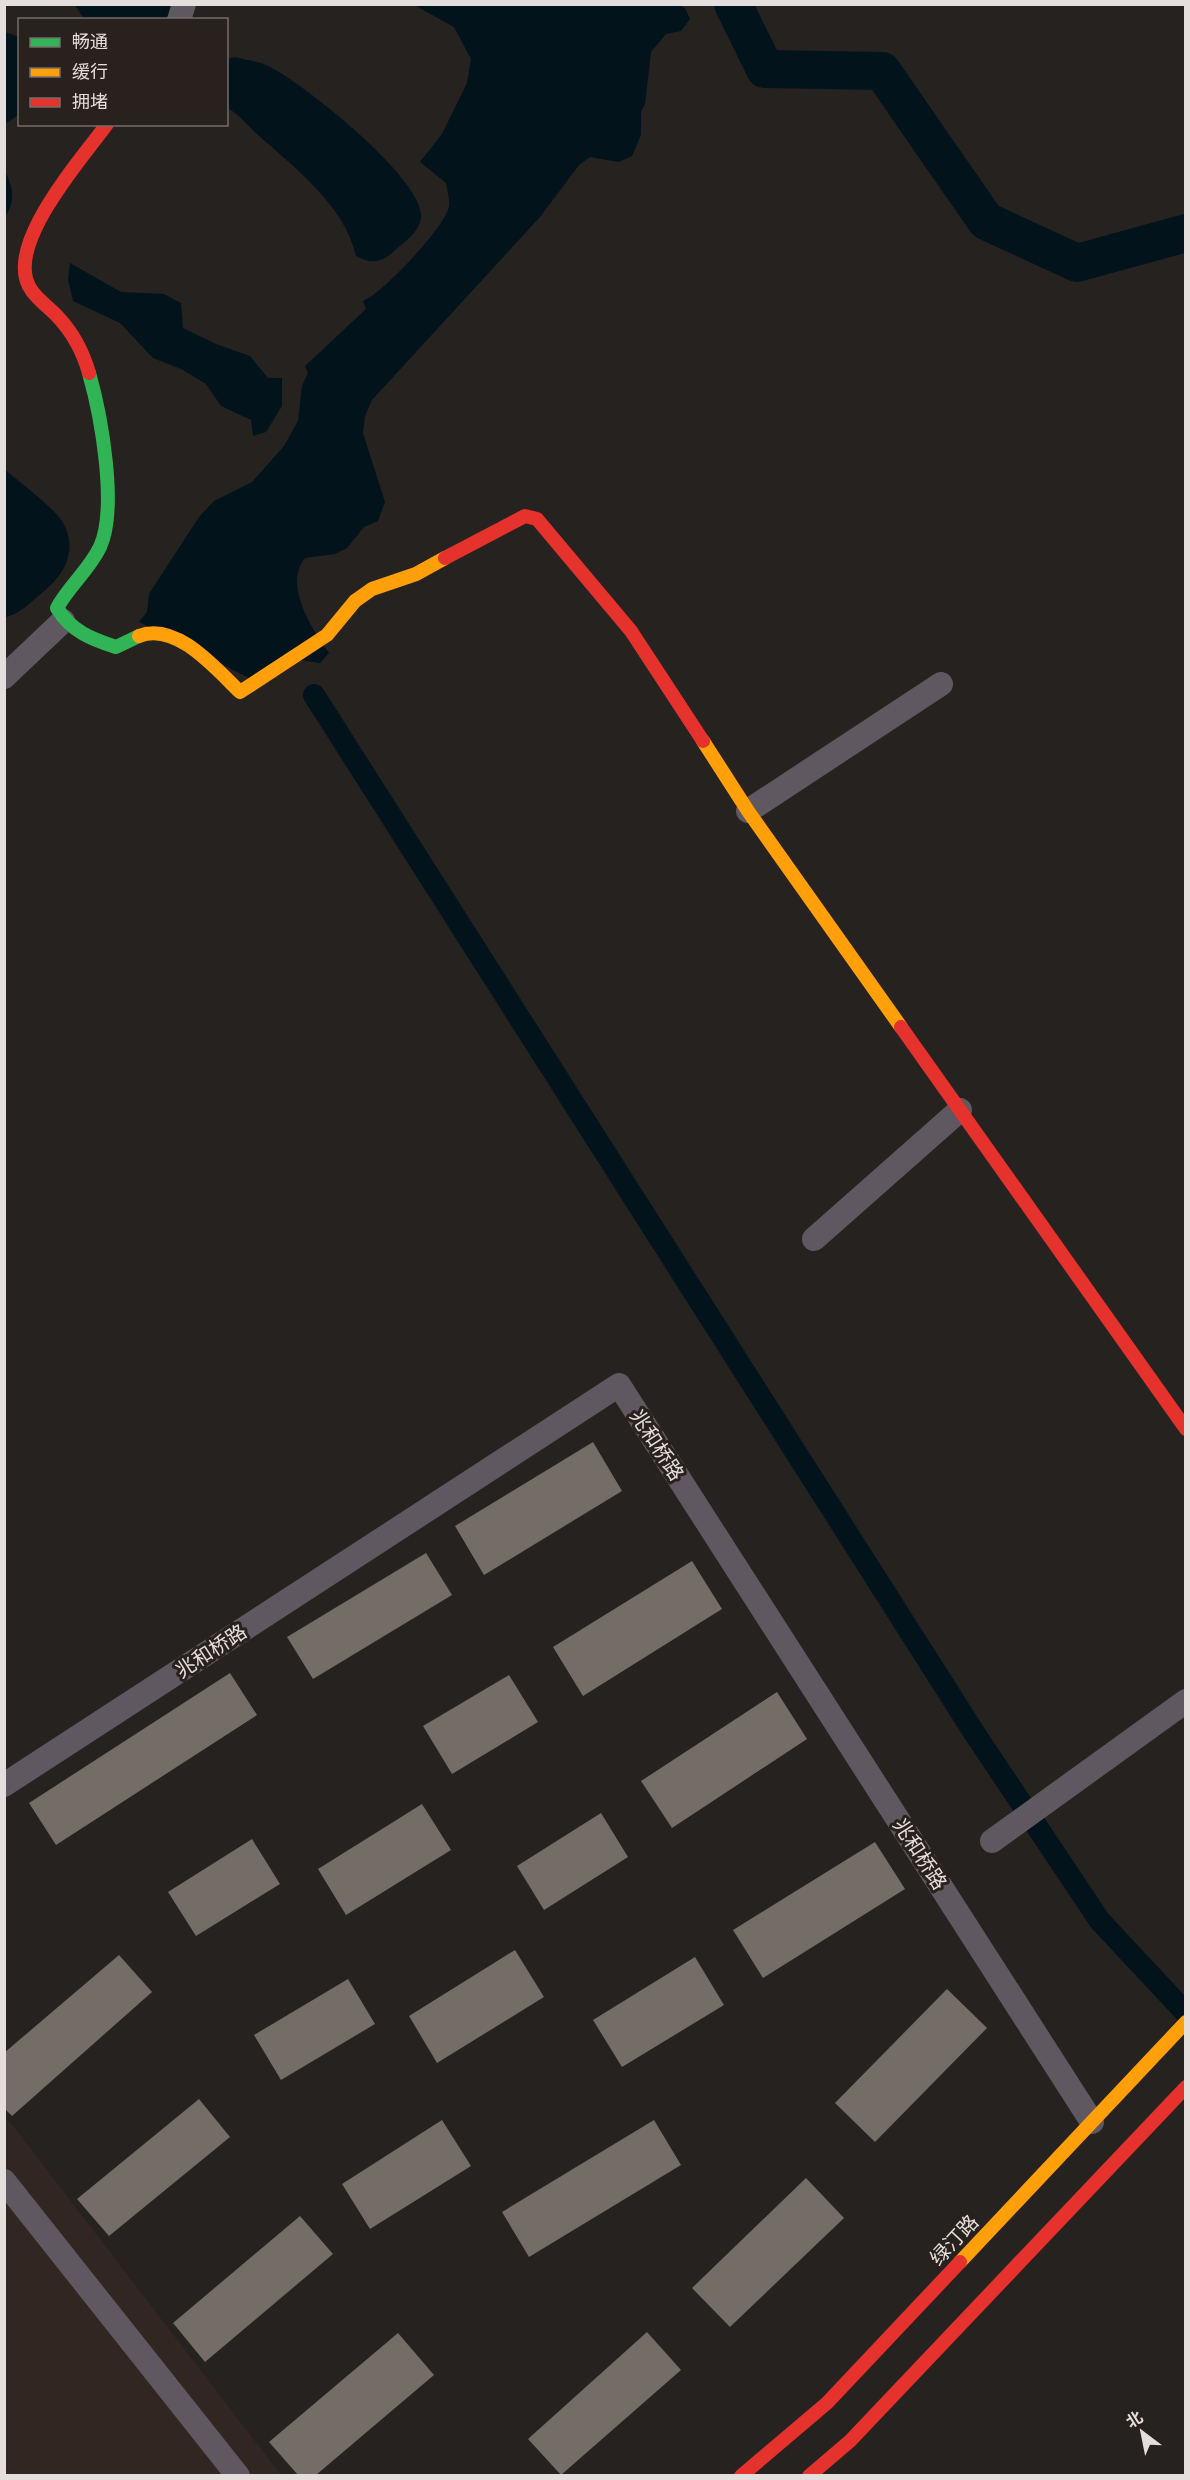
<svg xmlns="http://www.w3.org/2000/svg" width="1190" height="2480" font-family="Montserrat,'Noto Sans SC',sans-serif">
  <rect width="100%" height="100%" fill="#262220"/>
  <polygon fill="#322622" points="4,2117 14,2127 281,2475 5,2475"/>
  <g fill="#03131b">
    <path d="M677 4 685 8 690 19 681 31 666 34 651 52 645 104 641 112V135L632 156 619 162 590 157 579 165 540 217 372 400 365 416 363 433 385 502 378 521 364 527 347 548 335 554 305 558C283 585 312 629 329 653L320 663 288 658 249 678 139 622 147 612 149 594 199 517 214 501 252 482 284 446 298 421 302 386 308 373 305 366 366 309 363 301C382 294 447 225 449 206 450 199 447 190 446 183L420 162 442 134 467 83 471 59 454 27 414 5Z"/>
    <polygon points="75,5 172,5 175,19 84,19"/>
    <polygon points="5,32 19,37 20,114 5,124"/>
    <path d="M235 57C245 60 257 61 266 65 300 80 425 180 421 217 420 232 403 243 393 252 380 263 371 264 356 256 345 206 295 168 258 135 249 127 238 113 227 108V59Z"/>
    <path d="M5 172C14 187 15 202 5 217Z"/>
    <polygon points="70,263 121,292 164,294 181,303 183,328 216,344 250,356 268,378 282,378 282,406 266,432 253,436 251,420 221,406 206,384 181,369 153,358 120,323 73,301 68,279"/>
    <path d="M4 469C18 481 56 509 63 523 78 549 65 575 43 592 32 601 19 615 5 617Z"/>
  </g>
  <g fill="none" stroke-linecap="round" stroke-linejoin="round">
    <polyline stroke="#03131b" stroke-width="22" points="314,695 975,1734 1100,1921 1186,2013"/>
    <polyline stroke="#03131b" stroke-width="38" points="733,4 765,69 882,71 986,221 1077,263 1186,233"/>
  </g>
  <g fill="#746d65">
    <polygon points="593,1442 622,1491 484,1575 455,1526"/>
    <polygon points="426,1553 452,1595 313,1679 287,1637"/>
    <polygon points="692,1561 722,1609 583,1696 553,1647"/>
    <polygon points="230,1673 257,1715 56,1845 29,1803"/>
    <polygon points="509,1675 538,1722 452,1774 423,1726"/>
    <polygon points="777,1692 807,1739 672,1828 641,1781"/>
    <polygon points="422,1804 451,1850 346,1915 318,1869"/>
    <polygon points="601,1813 628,1857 544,1910 517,1866"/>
    <polygon points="252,1839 280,1884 196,1936 168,1892"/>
    <polygon points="875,1842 905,1889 763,1978 733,1930"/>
    <polygon points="515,1950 544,1997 437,2063 409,2016"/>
    <polygon points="119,1955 152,1992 12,2116 4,2108 4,2053"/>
    <polygon points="695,1957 724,2005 622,2067 593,2020"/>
    <polygon points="348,1979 375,2024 281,2080 254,2035"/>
    <polygon points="947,1989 987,2028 875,2142 835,2103"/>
    <polygon points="199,2099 230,2137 109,2236 77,2199"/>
    <polygon points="442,2120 471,2166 370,2229 342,2184"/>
    <polygon points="654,2120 681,2165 529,2257 502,2212"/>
    <polygon points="806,2178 844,2218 730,2327 692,2288"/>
    <polygon points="300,2216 333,2254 205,2362 173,2323"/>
    <polygon points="647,2332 681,2370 561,2475 528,2439"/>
    <polygon points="398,2333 434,2375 316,2475 298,2475 269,2442"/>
  </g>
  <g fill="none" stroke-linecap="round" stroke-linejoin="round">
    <g stroke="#605860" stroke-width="24">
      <polyline points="179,20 184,4"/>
      <polyline points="4,677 63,621"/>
      <polyline points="748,811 941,684"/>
      <polyline points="814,1239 960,1110"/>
      <polyline points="4,1785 619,1385 1092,2122"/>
      <polyline points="992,1841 1186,1701"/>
      <polyline points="4,2181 238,2476"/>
    </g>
    <path stroke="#30b455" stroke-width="14" d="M89 373C101 415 118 508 100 547 89 570 69 586 57 608 71 631 91 639 116 647L139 636"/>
    <g stroke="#ff9f0a" stroke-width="14">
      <path d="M139 636C176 621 216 669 240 692L327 635 355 601 372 589 416 574 445 558"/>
      <polyline points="703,741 748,811 901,1027"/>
      <polyline points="960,2262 1186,2022"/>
    </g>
    <g stroke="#e5322d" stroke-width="14">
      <path d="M89 373C83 352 73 333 58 317 50 308 39 301 32 291 0 249 82 159 107 124"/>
      <polyline points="445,558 525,516 537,519 631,631 703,741"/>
      <polyline points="901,1027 1186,1429"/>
      <polyline points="741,2476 827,2403 960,2262"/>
      <polyline points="809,2476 850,2441 1186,2087"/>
    </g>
  </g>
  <g text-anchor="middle" stroke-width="6" stroke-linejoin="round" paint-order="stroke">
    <g font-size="20" fill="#e4dfdd" stroke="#28211e">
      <text transform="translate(657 1445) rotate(57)" y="7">兆和桥路</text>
      <text transform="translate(211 1651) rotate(-33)" y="7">兆和桥路</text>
      <text transform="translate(920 1854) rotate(57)" y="7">兆和桥路</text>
      <text transform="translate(954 2240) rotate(-47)" y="7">绿汀路</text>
    </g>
  </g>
  <rect width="1190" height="2480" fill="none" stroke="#e4dfdd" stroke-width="12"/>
  <rect x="18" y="18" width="210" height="108" fill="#28211e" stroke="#736d6a" stroke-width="1.5"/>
  <rect x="30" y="38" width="30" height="9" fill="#30b455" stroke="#736d6a" stroke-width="1.5"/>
  <text x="72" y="48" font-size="18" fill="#e4dfdd">畅通</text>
  <rect x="30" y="68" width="30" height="9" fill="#ff9f0a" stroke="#736d6a" stroke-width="1.5"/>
  <text x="72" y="78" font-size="18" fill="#e4dfdd">缓行</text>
  <rect x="30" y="98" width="30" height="9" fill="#e5322d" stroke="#736d6a" stroke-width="1.5"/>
  <text x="72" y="108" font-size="18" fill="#e4dfdd">拥堵</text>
  <g transform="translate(1142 2432) rotate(328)" stroke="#28211e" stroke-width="4.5" paint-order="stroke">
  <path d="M0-4.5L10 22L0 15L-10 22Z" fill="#e4dfdd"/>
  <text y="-9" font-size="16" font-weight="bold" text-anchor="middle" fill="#e4dfdd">北</text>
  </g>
</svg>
